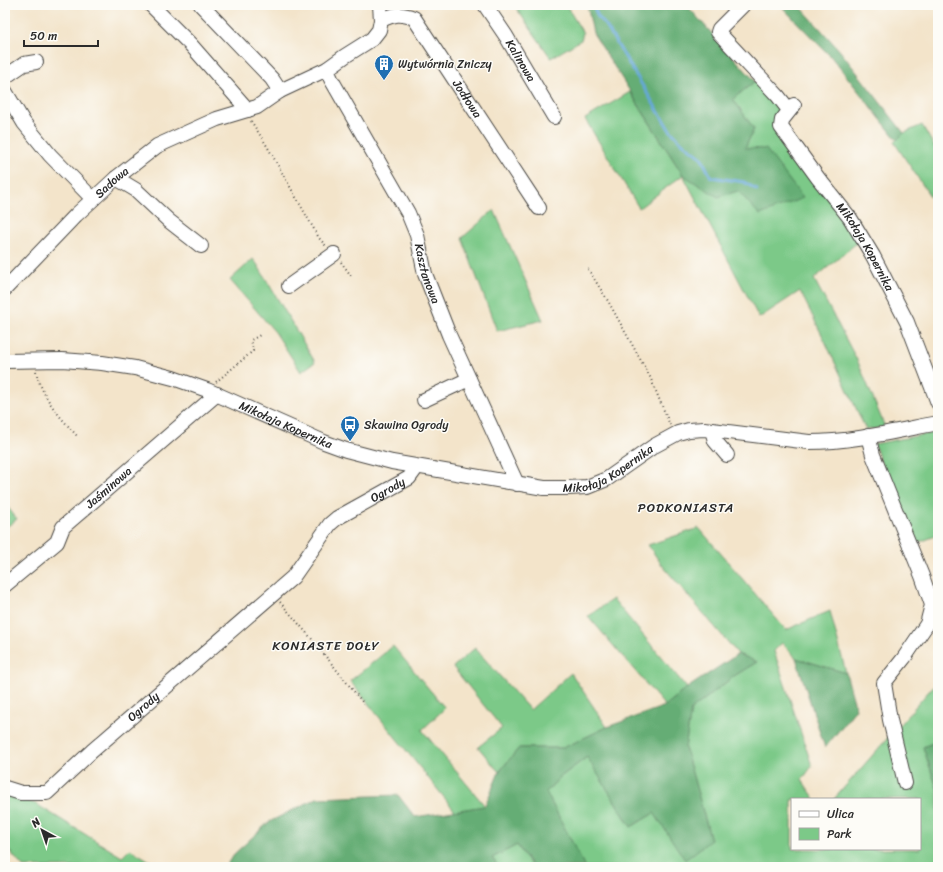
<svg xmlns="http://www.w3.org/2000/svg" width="943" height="872" font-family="Sriracha,sans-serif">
  <rect width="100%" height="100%" fill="#fdfcf7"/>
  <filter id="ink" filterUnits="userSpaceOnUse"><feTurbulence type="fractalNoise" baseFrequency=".025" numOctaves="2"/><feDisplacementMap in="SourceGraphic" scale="8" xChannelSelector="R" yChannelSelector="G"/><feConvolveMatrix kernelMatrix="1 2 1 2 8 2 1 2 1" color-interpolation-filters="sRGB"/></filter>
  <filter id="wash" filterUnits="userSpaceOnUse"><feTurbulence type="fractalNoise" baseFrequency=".012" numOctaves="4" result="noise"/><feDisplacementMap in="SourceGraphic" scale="16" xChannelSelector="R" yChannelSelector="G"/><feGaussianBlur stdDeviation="0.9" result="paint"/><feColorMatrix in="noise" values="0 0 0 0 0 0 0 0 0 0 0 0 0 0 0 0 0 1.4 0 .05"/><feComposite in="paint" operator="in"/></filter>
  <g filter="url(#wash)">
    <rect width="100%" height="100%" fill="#f3e4ca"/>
    <g fill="#7cc988" stroke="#547a5a">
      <polygon points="514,5 566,5 583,33 581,40 551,58"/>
      <polygon points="755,81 782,110 778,119 859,241 814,279 858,362 885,427 866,430 825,341 800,291 759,318 683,175 639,208 585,119 630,92 683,175 745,148 754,129 733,99"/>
      <polygon points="922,125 938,153 938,208 894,142 904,133"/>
      <polygon points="494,210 543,320 497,331 462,238"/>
      <polygon points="253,259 257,264 315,362 301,372 275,332 230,280"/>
      <polygon points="937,432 938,535 912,545 874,444"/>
      <polygon points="5,504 17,519 5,528"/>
      <polygon points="699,528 786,630 830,611 846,673 796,658 782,643 774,651 812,766 802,780 815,799 792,799 792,849 920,849 920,799 834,799 937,682 938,741 923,747 938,791 938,867 585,867 546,792 559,778 587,757 631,827 654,813 711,840 685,748 691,710 734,676 757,662 738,654 662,565 648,545"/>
      <polygon points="613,599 687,688 665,706 588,616"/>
      <polygon points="393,646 445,708 422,730 485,806 455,811 350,681"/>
      <polygon points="475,648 530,710 571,673 607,727 563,748 519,748 499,772 478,747 502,728 453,667"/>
      <polygon points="5,793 36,804 122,857 130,849 160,867 23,867 5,846"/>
      <polygon points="517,845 532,867 499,867 492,858"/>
    </g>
    <g fill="#65ad74" stroke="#486c50">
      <polygon points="587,5 691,5 689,8 755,81 733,99 754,129 745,148 766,149 803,198 760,215 738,191 718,197 683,175 593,33"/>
      <polygon points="780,5 799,5 841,52 904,133 897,140 832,58"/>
      <polygon points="738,654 757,662 734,676 691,710 685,748 711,840 685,860 654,813 631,827 587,757 559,778 546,792 585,867 533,867 517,845 492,858 499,867 225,867 234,854 269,822 317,798 398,795 415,817 485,806 499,772 519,748 563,748 607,727 665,706 687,688"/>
      <polygon points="796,658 846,673 856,709 825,748"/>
      <polygon points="938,741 938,791 923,747"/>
    </g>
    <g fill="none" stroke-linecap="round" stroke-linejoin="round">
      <polyline stroke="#65a8d9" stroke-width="3" points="593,5 598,17 606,26 669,129 682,143 701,157 711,177 744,182 757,190"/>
    </g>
  </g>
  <g filter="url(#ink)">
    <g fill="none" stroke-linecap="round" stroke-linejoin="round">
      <defs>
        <g id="minor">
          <polyline points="151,5 191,45 248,110"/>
          <polyline points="201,5 272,79 280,91"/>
          <path id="s1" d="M485 5 506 36 554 117"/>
          <polyline points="743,5 719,29 718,32 778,96 789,110"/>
          <path id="s2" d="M381 20C395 14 400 13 414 18L539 208"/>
          <path id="s3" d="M327 69 331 79 408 213 417 235 425 274 449 335 517 484"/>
          <polyline points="5,77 24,64 36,62"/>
          <polyline points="5,91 24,123 50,155 93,199"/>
          <path id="s4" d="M794 105 782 120 781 127 818 178 850 218 873 256 907 322 938 403"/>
          <polyline points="116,178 136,190 169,221 201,246"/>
          <polyline points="289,286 334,254"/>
          <path id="s5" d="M5 289 76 215 116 178 157 146 217 119 257 107 280 91 327 69 345 56 372 39 379 30 381 20 380 5"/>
          <path id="s6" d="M5 361 62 360 102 363 135 368 173 378 207 390 324 442 346 450 392 462 544 488H568L587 487 607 479 654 446 678 433 689 430 704 429 809 442C852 442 896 431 938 423"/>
          <polyline points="424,400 469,379"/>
          <polyline points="712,430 715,441 727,455"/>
          <polyline points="868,436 873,455 922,576 932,605 927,624 904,658 884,683 890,720 905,783"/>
          <path id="s7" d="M5 585 57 542 63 527 217 394"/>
          <path id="s8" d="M5 788 21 793H47L92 751 293 577 330 524 337 518 409 478 417 467"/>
        </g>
      </defs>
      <use href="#minor" stroke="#494743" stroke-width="16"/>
      <g stroke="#494743" stroke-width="2" stroke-dasharray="1 3" stroke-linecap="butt">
        <polyline points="251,121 267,146 319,238 326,246"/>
        <polyline points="341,262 352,277"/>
        <polyline points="588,269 608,301 650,377 670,425"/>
        <path d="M36 371C42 398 60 417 78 437"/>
        <polyline points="216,382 253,351 251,340 262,334"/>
        <polyline points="280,602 311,638 364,704"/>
      </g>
      <use href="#minor" stroke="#fff" stroke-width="14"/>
    </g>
  </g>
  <defs>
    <symbol id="building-pin" viewBox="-11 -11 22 30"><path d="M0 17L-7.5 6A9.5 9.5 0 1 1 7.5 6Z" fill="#1f6fb2" stroke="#fdfcf7"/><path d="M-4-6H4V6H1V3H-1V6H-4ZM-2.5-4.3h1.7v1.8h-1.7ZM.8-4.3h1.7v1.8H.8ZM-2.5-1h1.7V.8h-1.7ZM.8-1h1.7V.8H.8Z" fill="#fff"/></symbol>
    <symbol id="bus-pin" viewBox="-11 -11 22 30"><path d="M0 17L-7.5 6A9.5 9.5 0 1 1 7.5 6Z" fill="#1f6fb2" stroke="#fdfcf7"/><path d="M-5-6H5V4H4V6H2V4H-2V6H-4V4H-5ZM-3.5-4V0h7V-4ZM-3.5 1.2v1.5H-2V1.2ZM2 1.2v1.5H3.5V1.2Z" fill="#fff"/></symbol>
  </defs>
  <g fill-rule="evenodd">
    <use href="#building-pin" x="373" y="53" width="22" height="30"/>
    <use href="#bus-pin" x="339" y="414" width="22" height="30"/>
  </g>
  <g text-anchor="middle" stroke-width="3" stroke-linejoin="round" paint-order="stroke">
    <g font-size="12" fill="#2b2b2b" stroke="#fdfcf7">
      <text dy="4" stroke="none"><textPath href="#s1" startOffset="66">Kalinowa</textPath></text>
      <text dy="4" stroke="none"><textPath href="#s2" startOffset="131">Jodłowa</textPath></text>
      <text dy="4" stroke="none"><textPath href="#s5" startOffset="151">Sadowa</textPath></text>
      <text dy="4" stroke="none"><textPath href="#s4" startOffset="173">Mikołaja Kopernika</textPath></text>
      <text dy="4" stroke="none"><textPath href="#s3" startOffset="229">Kasztanowa</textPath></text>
      <text dy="4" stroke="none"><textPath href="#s6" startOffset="292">Mikołaja Kopernika</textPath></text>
      <text dy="4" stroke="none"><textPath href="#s6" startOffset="628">Mikołaja Kopernika</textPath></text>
      <text dy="4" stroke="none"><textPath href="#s7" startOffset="144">Jaśminowa</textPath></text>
      <text dy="4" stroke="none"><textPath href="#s8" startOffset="502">Ogrody</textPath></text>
      <text dy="4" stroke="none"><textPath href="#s8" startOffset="172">Ogrody</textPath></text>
    </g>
    <g font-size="12" fill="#2b2b2b" stroke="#fdfcf7" text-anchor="start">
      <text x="398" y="68">Wytwórnia Zniczy</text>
      <text x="364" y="429">Skawina Ogrody</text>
    </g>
    <g font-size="13" letter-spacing="1" fill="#2b2b2b" stroke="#fdfcf7">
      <text x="686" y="512">PODKONIASTA</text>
      <text x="326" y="650">KONIASTE DOŁY</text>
    </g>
  </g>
  <rect width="943" height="872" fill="none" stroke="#fdfcf7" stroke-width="20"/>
  <rect x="791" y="798" width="130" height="52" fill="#fdfcf7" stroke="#a9a8a5"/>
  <rect x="799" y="811" width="20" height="6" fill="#ffffff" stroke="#a9a8a5"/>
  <text x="827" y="818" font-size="12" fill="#2b2b2b">Ulica</text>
  <rect x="799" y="828" width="20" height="12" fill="#7cc988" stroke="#a9a8a5"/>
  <text x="827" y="838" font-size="12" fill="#2b2b2b">Park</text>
  <g transform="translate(42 830) rotate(320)" stroke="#fdfcf7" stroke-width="3" paint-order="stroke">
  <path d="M0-3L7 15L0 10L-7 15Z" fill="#2b2b2b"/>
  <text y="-6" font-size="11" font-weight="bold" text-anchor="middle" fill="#2b2b2b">N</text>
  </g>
  <path d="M24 40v6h74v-6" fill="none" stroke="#2b2b2b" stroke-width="2"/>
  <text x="30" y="40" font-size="12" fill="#2b2b2b" stroke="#fdfcf7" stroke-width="3" paint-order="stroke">50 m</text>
</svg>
